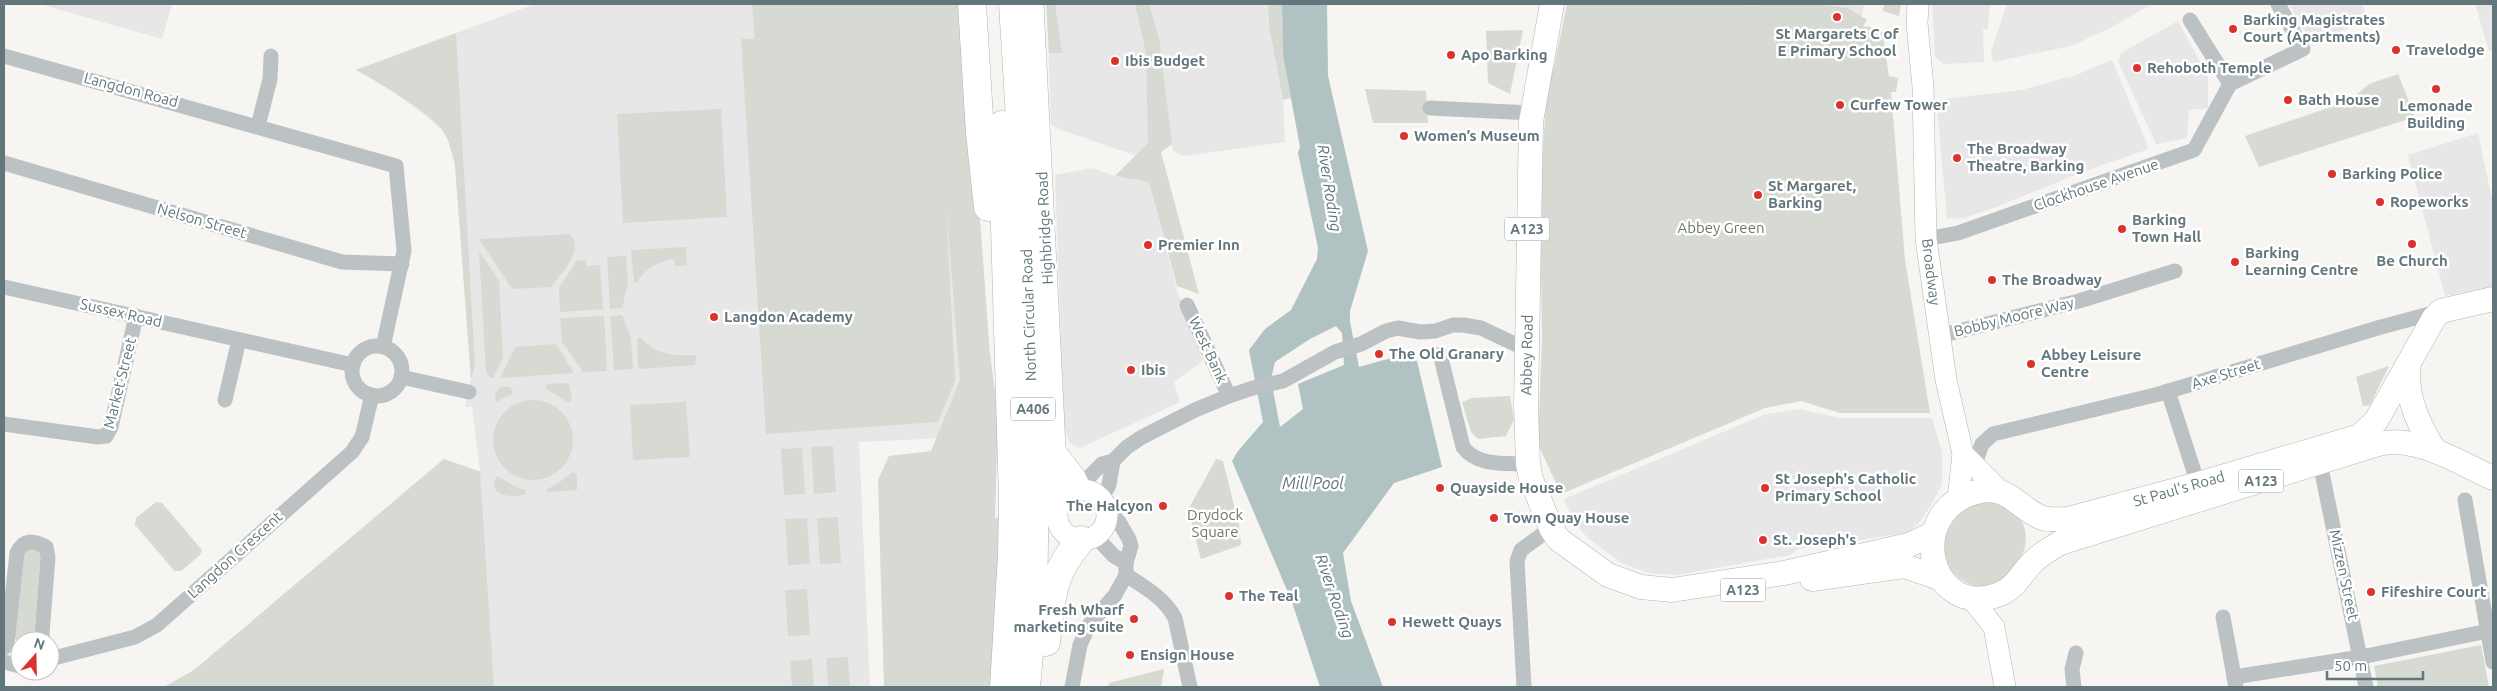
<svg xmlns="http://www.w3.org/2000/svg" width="2497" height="691" font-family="Ubuntu,sans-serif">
  <rect width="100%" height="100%" fill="#f6f5f2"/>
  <g fill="#e6e7e6">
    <polygon points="39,4 172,4 162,39"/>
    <polygon points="535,4 937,4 966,385 944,438 859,442 870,687 164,687 194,670 444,459 480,471 472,407 465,407 471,379 455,165 448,140 442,130 427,117 386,86 356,70"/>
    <polygon points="1047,4 1268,4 1269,26 1283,100 1285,142 1185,156 1174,152 1171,145 1161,152 1143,158 1061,130 1051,125"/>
    <polygon points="1739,4 1864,4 1860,25"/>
    <polygon points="1932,4 1990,4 1988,29 1983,29 1984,62 1944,64 1935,57"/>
    <polygon points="2007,4 2152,4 2112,27 2071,46 1993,62 1991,51"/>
    <polygon points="2289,4 2362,4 2368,19 2313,45"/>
    <polygon points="2475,4 2493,4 2493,51 2489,51"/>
    <polygon points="2178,21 2208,77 2208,108 2189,110 2187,138 2156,144 2118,61 2121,53"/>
    <polygon points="2112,60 2148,146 2146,150 2085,171 1996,207 1964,218 1947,219 1937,107 1943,99 2022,90 2068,77 2069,78"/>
    <polygon points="2478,133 2493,204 2493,287 2445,296 2408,155"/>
    <polygon points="1092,168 1115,176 1149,182 1177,290 1203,361 1174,382 1180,402 1080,448 1070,443 1064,428 1055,175"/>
    <polygon points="1800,409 1840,418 1932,418 1942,453 1942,484 1930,507 1917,525 1907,533 1798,549 1790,555 1677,575 1648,573 1621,563 1588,538 1574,522 1564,499 1766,414"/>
  </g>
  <g fill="#d6dad2">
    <polygon points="752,4 964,4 990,354 998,415 995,518 1000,518 997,603 991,687 884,687 878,480 889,456 931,451 960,380 946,204 955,381 938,422 766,434 741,39 755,39"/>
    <polygon points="1046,4 1055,4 1062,53 1049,53"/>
    <polygon points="1135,4 1149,4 1159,38 1172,144 1161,152 1199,294 1177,286 1149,182 1115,176 1148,143 1146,53"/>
    <polygon points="1268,4 1282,4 1283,55 1291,98 1283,100 1269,26"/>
    <polygon points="1567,4 1739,4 1754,6 1758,4 1816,4 1848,8 1867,20 1863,26 1882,29 1889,76 1898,78 1896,92 1891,92 1905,260 1930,413 1840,413 1801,401 1765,408 1561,494 1538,444 1542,340 1540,195 1547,88 1554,67"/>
    <polygon points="1884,4 1901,4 1899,16 1883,11"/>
    <polygon points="1523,30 1510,94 1488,83 1486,31"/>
    <path d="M456 33 475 365 471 379 455 165C452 154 450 142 444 132 433 114 376 81 356 70Z"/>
    <polygon points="2398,74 2415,117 2259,167 2245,136 2349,101 2369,84"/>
    <polygon points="1365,89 1426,91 1428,123 1373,123"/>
    <polygon points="721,109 727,217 623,223 617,114"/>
    <path d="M570 234C585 251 561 273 551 287L512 289 479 239Z"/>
    <path d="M686 247 687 265 675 266V259C658 261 645 269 636 283L634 282 631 250Z"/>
    <polygon points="479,251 499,281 503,358 493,378 490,378 486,372"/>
    <polygon points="626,256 628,284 622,308 610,309 607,257"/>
    <polygon points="586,260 586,266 600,265 603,309 560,312 559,288 576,261"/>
    <polygon points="622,315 631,338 633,369 614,370 610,316"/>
    <polygon points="604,316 607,371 583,372 562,342 560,318"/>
    <path d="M640 337C656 355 673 356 696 355L695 365 641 369 638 367 637 339Z"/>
    <polygon points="556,344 574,373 500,378 515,347"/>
    <polygon points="2389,366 2370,405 2363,406 2356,377"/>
    <polygon points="569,383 572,400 569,403 545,388 547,384"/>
    <polygon points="501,387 510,387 513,393 496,402 495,393"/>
    <polygon points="1510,396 1514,420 1506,436 1478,439 1471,432 1462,402 1472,398"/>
    <circle cx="533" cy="440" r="40"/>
    <polygon points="686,402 690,457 633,460 630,405"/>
    <polygon points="833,446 836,492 814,494 811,447"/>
    <polygon points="802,448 805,494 784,495 781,449"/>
    <polygon points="444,459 480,472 494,687 164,687 194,670"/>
    <polygon points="1216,459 1223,461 1239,525 1241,545 1201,559 1188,510"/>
    <polygon points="573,472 577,475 577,490 547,492 547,489 557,484"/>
    <path d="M497 476 516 487 525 490 526 494C514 499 485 496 497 476Z"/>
    <polygon points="156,502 162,503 202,550 200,555 181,571 175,571 172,568 135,525 136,518"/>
    <path d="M1986 502C2070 512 2003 625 1952 572 1935 554 1946 523 1965 509 1970 505 1979 504 1986 502Z"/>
    <polygon points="838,517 841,563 820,564 817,518"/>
    <polygon points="807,518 810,564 788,565 785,519"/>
    <polygon points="25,548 41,551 34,639 33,641 20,641 20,644 14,637"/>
    <polygon points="807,589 810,635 788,636 785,590"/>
    <polygon points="2481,645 2489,687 2378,687 2374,666"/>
    <polygon points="848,657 850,687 828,687 826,658"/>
    <polygon points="812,659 814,687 792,687 790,661"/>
    <polygon points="1164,669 1161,687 1108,687 1109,683"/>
  </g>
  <path fill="#b1c2c3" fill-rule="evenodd" d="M1282 4H1327L1328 76 1368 251 1350 311V322L1359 367 1402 355 1417 361 1442 467 1394 483 1343 553 1351 601 1383 687H1320L1292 602 1232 461 1238 451 1263 422 1249 350 1265 329 1291 310 1317 259 1318 248 1298 153 1300 147 1283 55ZM1336 326 1342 333 1344 365 1298 384 1303 409 1280 427 1271 379 1275 362 1310 339Z"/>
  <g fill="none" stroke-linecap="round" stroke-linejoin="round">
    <defs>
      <g id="secondary">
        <polyline points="1033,4 1058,508"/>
        <polyline points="1918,4 1917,23 1923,87 1926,239 1946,380 1963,454 1958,500"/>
        <polyline points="1055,451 1075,477 1081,490"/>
        <polyline points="1963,454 1998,489"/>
        <circle cx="1082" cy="515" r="25"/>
        <polyline points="1970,597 1994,627 2005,687"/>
      </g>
      <g id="primary">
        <polyline points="1552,4 1531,122 1526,406 1528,464 1531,479 1551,528 1558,539 1608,575 1641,587 1672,590 1784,573 1909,545 1932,534"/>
        <path d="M2493 299 2441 311 2434 318 2376 421 2360 436 2198 484 2068 519C2057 519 2047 521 2038 516 2017 506 2007 486 1981 491 1903 506 1926 622 2000 594 2015 588 2021 574 2032 563 2040 554 2050 549 2060 543L2378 444C2418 435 2459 463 2493 478"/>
        <path d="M2409 363C2404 393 2419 426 2435 451"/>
        <polyline points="1812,579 1904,566 1942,579"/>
      </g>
      <g id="highway">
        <polyline points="972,4 980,133 988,207"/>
        <path d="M1013 4C1020 112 1026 220 1030 328 1035 448 1038 568 1026 687"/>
        <polyline points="1002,125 1013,499 1012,555 1004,687"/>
        <path d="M1046 642C1051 600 1051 573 1081 540"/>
      </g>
    </defs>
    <use href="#secondary" stroke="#adb5b7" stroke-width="22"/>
    <use href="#primary" stroke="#b0b6b9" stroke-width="25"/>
    <use href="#highway" stroke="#b0b5b7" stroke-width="29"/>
    <g stroke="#bcc2c4" stroke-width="15">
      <polyline points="2190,20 2230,84"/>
      <polyline points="4,56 396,166 404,251 383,347"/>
      <polyline points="1430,108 1532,113"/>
      <polyline points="258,126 270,79 271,56"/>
      <polyline points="4,163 342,262 402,264"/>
      <polyline points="1926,239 1958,233 2194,150 2230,84 2303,49 2278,4"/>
      <polyline points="4,287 353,365"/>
      <polyline points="1187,305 1229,396"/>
      <polyline points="1939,336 2079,301 2175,271"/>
      <circle cx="377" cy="371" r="25"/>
      <path d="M1440 354 1463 447C1478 467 1505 463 1528 464"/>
      <polyline points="401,377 469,392"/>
      <polyline points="2168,391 2198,484"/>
      <polyline points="225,400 239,340"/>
      <polyline points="4,424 98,437 106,436 111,427 136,316"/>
      <polyline points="2320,463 2366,687"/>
      <polyline points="1975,464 1982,444 1993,434 2159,394 2381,327 2441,311"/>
      <polyline points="1081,490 1091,475 1102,464 1113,461 1127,447 1142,437 1195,410 1229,396 1253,388 1283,381 1335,352 1361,344 1386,331 1398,328 1420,332 1435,331 1453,325 1463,325 1481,328 1519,346 1528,345"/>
      <polyline points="1101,500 1109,485 1113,461"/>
      <polyline points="2465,500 2493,662"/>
      <polyline points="1095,536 1114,556 1126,563"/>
      <path d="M1126 575C1145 587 1165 599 1175 618L1190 687"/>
      <polyline points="2223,617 2236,687"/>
      <path d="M4 648 7 643 17 553C23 539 34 540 46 547L48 557 42 634 43 641"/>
      <polyline points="50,659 135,637 157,625 352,452 362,437 372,395"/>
      <polyline points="4,662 20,666"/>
      <polyline points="2234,677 2361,657 2493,630"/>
      <polyline points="1072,687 1080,645 1089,625 1115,595 1126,575 1126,563 1131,546 1129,539 1119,522 1105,506"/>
      <polyline points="1524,687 1517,561 1521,550 1551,528"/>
      <polyline points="2074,687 2072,669 2076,653"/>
    </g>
    <use href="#secondary" stroke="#fff" stroke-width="21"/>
    <use href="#primary" stroke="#fff" stroke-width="24"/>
    <use href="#highway" stroke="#fff" stroke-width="28"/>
  </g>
  <g fill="#da332d" stroke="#fff" stroke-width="2">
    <circle cx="1837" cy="17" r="5"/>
    <circle cx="2233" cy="29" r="5"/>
    <circle cx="2396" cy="50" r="5"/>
    <circle cx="1451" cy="55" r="5"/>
    <circle cx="1115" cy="61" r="5"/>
    <circle cx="2137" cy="68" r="5"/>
    <circle cx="2436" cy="89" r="5"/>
    <circle cx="2288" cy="100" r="5"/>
    <circle cx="1840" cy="105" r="5"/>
    <circle cx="1404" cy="136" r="5"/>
    <circle cx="1957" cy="158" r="5"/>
    <circle cx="2332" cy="174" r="5"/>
    <circle cx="1758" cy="195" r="5"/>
    <circle cx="2380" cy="202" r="5"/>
    <circle cx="2122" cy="229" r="5"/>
    <circle cx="2412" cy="244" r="5"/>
    <circle cx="1148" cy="245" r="5"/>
    <circle cx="2235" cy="262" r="5"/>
    <circle cx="1992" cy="280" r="5"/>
    <circle cx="714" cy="317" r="5"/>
    <circle cx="1379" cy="354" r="5"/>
    <circle cx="2031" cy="364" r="5"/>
    <circle cx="1131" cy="370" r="5"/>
    <circle cx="1440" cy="488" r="5"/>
    <circle cx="1765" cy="488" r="5"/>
    <circle cx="1163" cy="506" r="5"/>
    <circle cx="1494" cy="518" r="5"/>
    <circle cx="1763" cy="540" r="5"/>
    <circle cx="2371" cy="592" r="5"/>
    <circle cx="1229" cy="596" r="5"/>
    <circle cx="1134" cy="619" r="5"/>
    <circle cx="1392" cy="622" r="5"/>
    <circle cx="1130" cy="655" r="5"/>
  </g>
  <g text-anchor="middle" stroke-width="5" stroke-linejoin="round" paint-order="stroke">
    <g fill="#fff" stroke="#919fa3" stroke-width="1">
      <rect x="1504.5" y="217.5" width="45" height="23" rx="4"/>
      <rect x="1010.5" y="397.5" width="45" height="23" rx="4"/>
      <rect x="2238.5" y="469.5" width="45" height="23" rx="4"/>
      <rect x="1720.5" y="578.5" width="45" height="23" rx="4"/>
    </g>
    <g font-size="14" font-weight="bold" fill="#62767c">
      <text x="1527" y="234">A123</text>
      <text x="1033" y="414">A406</text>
      <text x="2261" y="486">A123</text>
      <text x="1743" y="595">A123</text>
    </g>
    <g font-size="15" font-weight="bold" fill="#62767c" stroke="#fff" text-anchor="start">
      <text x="2243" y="25">Barking Magistrates<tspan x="2243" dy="17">Court (Apartments)</tspan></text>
      <text x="1837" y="39" text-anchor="middle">St Margarets C of<tspan x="1837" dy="17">E Primary School</tspan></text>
      <text x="2406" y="55">Travelodge</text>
      <text x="1461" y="60">Apo Barking</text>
      <text x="1125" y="66">Ibis Budget</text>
      <text x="2147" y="73">Rehoboth Temple</text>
      <text x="2298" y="105">Bath House</text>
      <text x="1850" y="110">Curfew Tower</text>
      <text x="2436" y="111" text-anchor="middle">Lemonade<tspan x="2436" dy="17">Building</tspan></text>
      <text x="1414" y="141">Women’s Museum</text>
      <text x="1967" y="154">The Broadway<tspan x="1967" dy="17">Theatre, Barking</tspan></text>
      <text x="2342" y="179">Barking Police</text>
      <text x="1768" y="191">St Margaret,<tspan x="1768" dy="17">Barking</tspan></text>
      <text x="2390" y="207">Ropeworks</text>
      <text x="2132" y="225">Barking<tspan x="2132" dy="17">Town Hall</tspan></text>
      <text x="1158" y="250">Premier Inn</text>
      <text x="2245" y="258">Barking<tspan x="2245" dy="17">Learning Centre</tspan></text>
      <text x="2412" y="266" text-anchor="middle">Be Church</text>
      <text x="2002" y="285">The Broadway</text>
      <text x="724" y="322">Langdon Academy</text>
      <text x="1389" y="359">The Old Granary</text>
      <text x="2041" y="360">Abbey Leisure<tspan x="2041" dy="17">Centre</tspan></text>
      <text x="1141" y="375">Ibis</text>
      <text x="1775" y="484">St Joseph's Catholic<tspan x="1775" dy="17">Primary School</tspan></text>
      <text x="1450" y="493">Quayside House</text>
      <text x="1153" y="511" text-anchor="end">The Halcyon</text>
      <text x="1504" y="523">Town Quay House</text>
      <text x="1773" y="545">St. Joseph's</text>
      <text x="2381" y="597">Fifeshire Court</text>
      <text x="1239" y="601">The Teal</text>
      <text x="1124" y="615" text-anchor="end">Fresh Wharf<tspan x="1124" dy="17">marketing suite</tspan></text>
      <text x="1402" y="627">Hewett Quays</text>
      <text x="1140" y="660">Ensign House</text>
    </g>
    <g font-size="15" fill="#62767c" stroke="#fff">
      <text transform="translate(131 90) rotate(15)" y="5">Langdon Road</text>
      <text transform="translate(2096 185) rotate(-19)" y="5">Clockhouse Avenue</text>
      <text transform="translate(202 221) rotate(16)" y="5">Nelson Street</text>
      <text transform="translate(1045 228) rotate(-93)" y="5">Highbridge Road</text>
      <text transform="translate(1931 272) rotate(83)" y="5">Broadway</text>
      <text transform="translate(121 313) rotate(13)" y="5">Sussex Road</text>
      <text transform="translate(1029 315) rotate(-92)" y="5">North Circular Road</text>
      <text transform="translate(2014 317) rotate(-14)" y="5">Bobby Moore Way</text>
      <text transform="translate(1208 350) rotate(65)" y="5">West Bank</text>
      <text transform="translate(1527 355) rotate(-89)" y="5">Abbey Road</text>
      <text transform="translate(2226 374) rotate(-17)" y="5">Axe Street</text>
      <text transform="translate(120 383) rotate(-76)" y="5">Market Street</text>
      <text transform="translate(2179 489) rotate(-16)" y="5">St Paul's Road</text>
      <text transform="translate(235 555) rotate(-42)" y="5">Langdon Crescent</text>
      <text transform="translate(2344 575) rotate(78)" y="5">Mizzen Street</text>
    </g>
    <g font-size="15" fill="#6d7964" stroke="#fff">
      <text x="1721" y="233">Abbey Green</text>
      <text x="1215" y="520">Drydock<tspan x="1215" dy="17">Square</tspan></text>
    </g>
    <g font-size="16" font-style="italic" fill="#5d7678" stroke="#fff">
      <text transform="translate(1330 188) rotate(81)" y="6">River Roding</text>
      <text x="1313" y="489">Mill Pool</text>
      <text transform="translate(1335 596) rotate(71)" y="6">River Roding</text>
    </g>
  </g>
  <rect width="2497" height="691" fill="none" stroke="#62767c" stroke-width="10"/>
  <g transform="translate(35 656) rotate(20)"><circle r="24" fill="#ffffff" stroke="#c0c8cb"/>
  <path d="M0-4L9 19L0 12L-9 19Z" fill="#da332d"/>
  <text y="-8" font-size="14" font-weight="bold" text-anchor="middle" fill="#62767c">N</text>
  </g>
  <path d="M2327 671v8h96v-8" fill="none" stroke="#62767c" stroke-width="2.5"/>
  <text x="2334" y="671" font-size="15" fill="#62767c" stroke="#ffffff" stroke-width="4" paint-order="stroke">50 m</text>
</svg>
